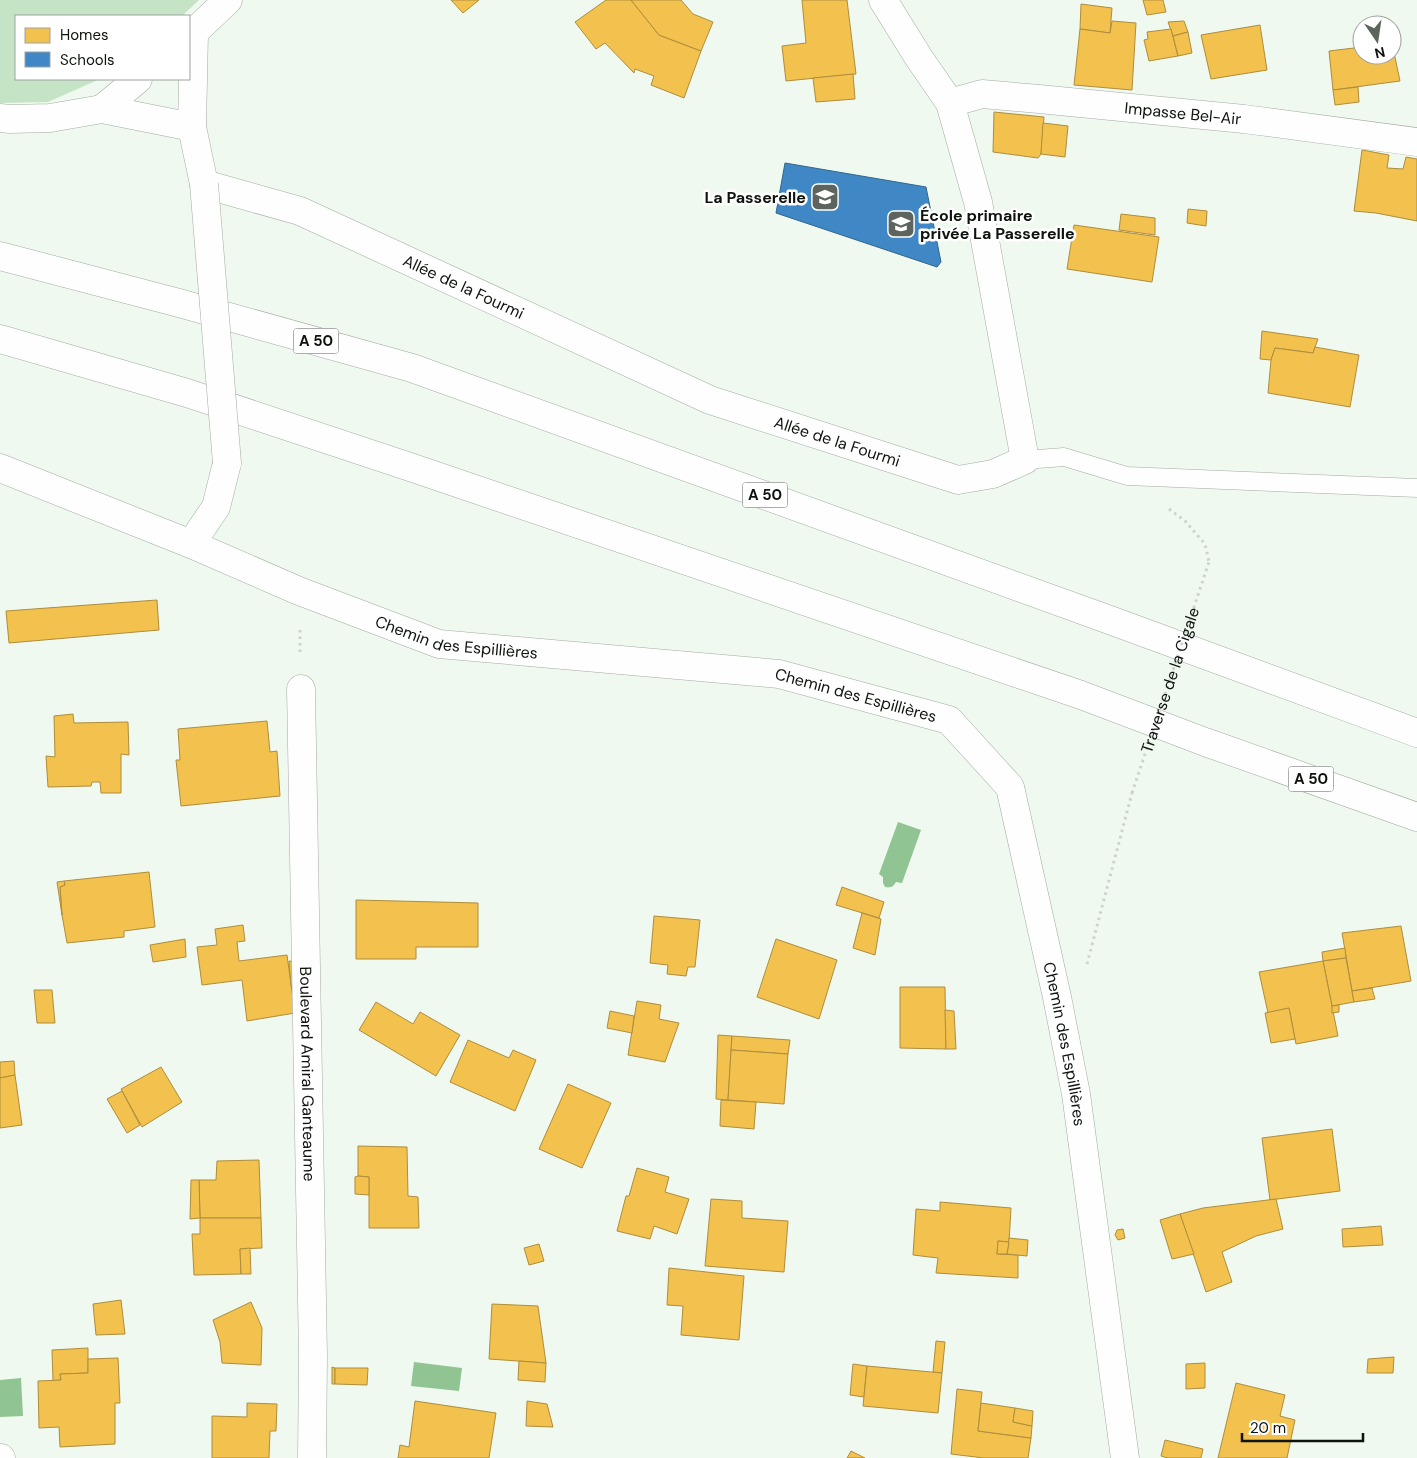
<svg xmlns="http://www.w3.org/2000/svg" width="1417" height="1458" font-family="'DM Sans',sans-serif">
  <rect width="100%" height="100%" fill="#eff9ef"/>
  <polygon fill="#c5e4c6" points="0,0 199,0 182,16 16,16 16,79 100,79 48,102 0,103"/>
  <g fill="#90c493">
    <path d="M898 822 921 830 902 883 896 882C893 887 891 888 885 887L883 883V877L879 874Z"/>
    <polygon points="414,1362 462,1368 459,1391 411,1386"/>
    <polygon points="21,1378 23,1416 0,1417 0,1380"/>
  </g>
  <g fill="#f2c14e" stroke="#ae8d3b">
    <polygon points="451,0 479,0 463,13"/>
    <polygon points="606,0 631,0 659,35 701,51 684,98 651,85 654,76 635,69 634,73 605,43 596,49 575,22"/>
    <polygon points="631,0 681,0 693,14 713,22 701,51 659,35"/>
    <polygon points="802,0 847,0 856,74 786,81 782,46 806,43"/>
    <polygon points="1143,0 1163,0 1166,12 1147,15"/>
    <polygon points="1081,4 1112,8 1110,33 1080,29"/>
    <polygon points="1112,21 1136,23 1132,90 1074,85 1080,29 1110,33"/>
    <polygon points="1184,21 1188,32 1173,36 1168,22"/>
    <polygon points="1260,25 1267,70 1211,79 1201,35"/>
    <polygon points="1171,29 1178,56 1149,61 1144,40 1148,39 1147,32"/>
    <polygon points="1188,32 1192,53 1178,56 1173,36"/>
    <polygon points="1392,43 1400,81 1333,90 1329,51 1362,47 1362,55 1392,55"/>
    <polygon points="853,74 855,99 816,102 813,78"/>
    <polygon points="1358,87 1359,102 1335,105 1333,90"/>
    <polygon points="994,112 1044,117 1041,154 1038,158 993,152"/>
    <polygon points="1043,123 1068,126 1065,157 1041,154"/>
    <polygon points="1362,150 1389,155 1387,168 1403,169 1406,157 1417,159 1417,221 1376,213 1354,211"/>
    <polygon points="1188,209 1207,211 1206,226 1187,223"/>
    <polygon points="1121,214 1155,218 1155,235 1119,230"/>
    <polygon points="1074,225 1159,237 1152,282 1067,269"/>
    <polygon points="1262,331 1318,339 1313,353 1275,348 1271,360 1260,359"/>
    <polygon points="1315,347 1359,355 1350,407 1268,393 1271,360 1275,348 1313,353"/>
    <polygon points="157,600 159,630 9,643 6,611"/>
    <polygon points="73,714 74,723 128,722 129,755 121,754 121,793 101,793 100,782 92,782 91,786 48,787 46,756 55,757 54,716"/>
    <polygon points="267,721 270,752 277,751 280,796 181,806 176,760 180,760 178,729"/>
    <polygon points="149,872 155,927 124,931 124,937 67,943 62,915 60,887 65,885 64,881"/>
    <polygon points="64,881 65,885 60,887 62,915 57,882"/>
    <polygon points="842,887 884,902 879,918 836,905"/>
    <polygon points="356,900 478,903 478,947 416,947 416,959 356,959"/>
    <polygon points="862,913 881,919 875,955 853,948"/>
    <polygon points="654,916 700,920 695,967 688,967 686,976 667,974 668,965 650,963"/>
    <polygon points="243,925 245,941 237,942 239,961 287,955 295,1013 247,1021 242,980 202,985 197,947 217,945 215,929"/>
    <polygon points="1401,926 1411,981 1352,991 1342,933"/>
    <polygon points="185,939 186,957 153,962 150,945"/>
    <polygon points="776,939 837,960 819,1019 757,997"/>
    <polygon points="1345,948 1346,958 1323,961 1322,952"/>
    <polygon points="1346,958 1354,1002 1332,1006 1323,961"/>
    <polygon points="289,961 297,962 303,984 291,986"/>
    <polygon points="1323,961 1338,1036 1296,1044 1289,1008 1268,1013 1259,972"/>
    <polygon points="900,987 945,987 946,1049 900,1048"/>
    <polygon points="1372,988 1375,999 1354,1002 1352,991"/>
    <polygon points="34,990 52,990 55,1023 37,1023"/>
    <polygon points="637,1001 661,1005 659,1019 679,1023 665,1062 628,1055"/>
    <polygon points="376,1002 413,1024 420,1012 460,1035 436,1076 359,1030"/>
    <polygon points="1339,1005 1339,1012 1332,1013 1332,1006"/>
    <polygon points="1289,1008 1295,1039 1271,1043 1265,1013"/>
    <polygon points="945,1010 954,1011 956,1049 946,1049"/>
    <polygon points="610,1011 634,1016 632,1033 607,1028"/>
    <polygon points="718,1035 732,1036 728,1100 716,1099"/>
    <polygon points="732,1036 790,1040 788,1054 731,1050"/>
    <polygon points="468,1040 509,1058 513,1050 536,1060 515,1111 450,1082"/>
    <polygon points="731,1050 788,1054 784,1104 728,1100"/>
    <polygon points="14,1061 15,1075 0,1078 0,1062"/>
    <polygon points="161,1067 182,1102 142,1127 121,1089"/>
    <polygon points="15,1075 22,1125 0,1128 0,1078"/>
    <polygon points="568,1084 611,1103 582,1168 539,1149"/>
    <polygon points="122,1091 140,1125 127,1133 107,1099"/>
    <polygon points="721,1100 756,1102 754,1129 720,1126"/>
    <polygon points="1332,1129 1340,1191 1270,1200 1262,1138"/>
    <polygon points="358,1146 407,1147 408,1196 418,1197 419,1228 369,1228 369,1177 358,1176"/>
    <polygon points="259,1160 261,1218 200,1218 199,1180 216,1180 217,1161"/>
    <polygon points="637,1168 669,1177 665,1192 689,1199 677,1234 654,1226 650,1239 617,1231 626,1196 629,1196"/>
    <polygon points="358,1176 369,1177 369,1195 355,1194 355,1177"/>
    <polygon points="191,1180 199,1180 200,1218 190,1219"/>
    <polygon points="711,1199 742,1201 742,1218 788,1221 784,1272 705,1266"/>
    <polygon points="1276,1199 1283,1229 1256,1236 1222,1252 1232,1282 1206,1292 1180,1214 1203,1208"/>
    <polygon points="940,1202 1011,1208 1009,1242 998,1241 997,1254 1018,1255 1018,1278 936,1273 938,1258 913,1255 916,1209 940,1211"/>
    <polygon points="1180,1214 1194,1254 1172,1259 1160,1220"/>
    <polygon points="200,1218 261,1218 262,1248 240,1249 241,1274 194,1275 192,1234 200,1234"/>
    <polygon points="1381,1226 1383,1245 1343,1247 1342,1229"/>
    <polygon points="1123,1229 1125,1238 1118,1240 1115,1235 1117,1230"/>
    <polygon points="1009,1238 1028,1240 1027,1256 1007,1254"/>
    <polygon points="998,1241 1009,1242 1007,1254 997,1254"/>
    <polygon points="539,1244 544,1261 529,1265 524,1248"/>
    <polygon points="250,1248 251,1274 241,1274 240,1249"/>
    <polygon points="669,1268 744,1276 739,1340 681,1335 683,1306 667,1305"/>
    <polygon points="121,1300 125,1334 96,1335 93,1304"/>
    <polygon points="251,1302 262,1328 261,1365 222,1363 220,1342 213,1320"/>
    <polygon points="492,1304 538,1306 546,1363 489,1359"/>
    <polygon points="936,1341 945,1342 942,1373 933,1372"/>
    <polygon points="88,1348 88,1373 60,1374 61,1380 53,1381 52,1350"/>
    <polygon points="1394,1357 1393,1373 1367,1373 1368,1359"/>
    <polygon points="118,1358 120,1403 115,1403 115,1444 60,1447 59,1427 39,1428 38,1381 61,1380 60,1374 88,1373 88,1359"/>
    <polygon points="519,1361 546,1363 545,1382 518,1380"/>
    <polygon points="1205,1363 1205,1388 1186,1389 1186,1364"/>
    <polygon points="853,1364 867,1366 864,1397 850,1395"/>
    <polygon points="867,1366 942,1373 938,1413 863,1406"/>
    <polygon points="332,1367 335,1368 335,1384 332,1384"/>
    <polygon points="335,1368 368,1368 367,1385 335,1384"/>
    <polygon points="1236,1383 1285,1395 1280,1416 1295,1420 1287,1458 1218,1458"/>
    <polygon points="957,1389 982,1392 978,1431 1031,1438 1028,1458 984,1458 951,1454"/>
    <polygon points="415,1401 496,1413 489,1458 398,1458 400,1445 409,1447"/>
    <polygon points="527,1401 547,1404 553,1427 526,1426"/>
    <polygon points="247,1403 277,1404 276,1431 270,1431 269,1458 212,1458 212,1416 247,1417"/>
    <polygon points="981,1403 1015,1408 1013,1422 1032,1426 1031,1438 978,1431"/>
    <polygon points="1015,1408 1033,1411 1032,1426 1013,1422"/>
    <polygon points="1165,1440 1203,1449 1201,1458 1168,1458 1161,1456"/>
    <polygon points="851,1451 865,1458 847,1458"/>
  </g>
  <polygon fill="#3f88c5" stroke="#30658e" points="785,163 926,187 941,262 937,267 776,213"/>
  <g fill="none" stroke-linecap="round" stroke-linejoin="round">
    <defs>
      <polyline id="lane" points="1025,460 1064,457 1127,476 1417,488"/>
      <g id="street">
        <path id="s1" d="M950 103 982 94 1039 99 1244 119 1417 142"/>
        <path id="s2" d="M204 184 300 211 710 400 958 480 993 474 1025 460 978 202 950 103 919 58 883 0"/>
        <path id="s3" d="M301 689 313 1356 312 1458"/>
        <polyline points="0,1458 1,1458"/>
      </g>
      <g id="secondary">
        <polyline points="194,33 192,127 204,184"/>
        <polyline points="189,37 228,0"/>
        <polyline points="102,109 138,79"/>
        <polyline points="0,118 10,119 50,118 102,109 192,127"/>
        <path id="s4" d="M0 468 191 544 299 591 439 644 779 674 949 720 1010 787 1057 997 1076 1094 1125 1458"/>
        <polyline points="191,544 216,507 227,463"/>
      </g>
      <g id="highway">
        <polyline points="0,256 179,303 412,368 1118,623 1417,733"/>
        <polyline points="0,339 187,393 413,468 1081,695 1205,742 1417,817"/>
      </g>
    </defs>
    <use href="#lane" stroke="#a4aba4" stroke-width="19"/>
    <use href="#street" stroke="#a4aba4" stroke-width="29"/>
    <use href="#secondary" stroke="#a4aba4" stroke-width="29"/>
    <use href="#highway" stroke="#a4aba4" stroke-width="29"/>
    <g stroke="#ced1ce" stroke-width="3" stroke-dasharray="2.5 4" stroke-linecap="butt">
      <polyline points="1169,509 1185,521 1205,544 1209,562"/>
      <polyline points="300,630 300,654"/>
      <polyline points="1087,964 1132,793"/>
    </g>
    <use href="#lane" stroke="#fdfefd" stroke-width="18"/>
    <use href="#street" stroke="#fdfefd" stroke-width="28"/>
    <use href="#secondary" stroke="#fdfefd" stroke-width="28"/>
    <use href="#highway" stroke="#fdfefd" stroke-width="28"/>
    <defs>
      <polyline id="secondary-bridge" points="204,184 227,463"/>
    </defs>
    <use href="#secondary-bridge" stroke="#a4aba4" stroke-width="29" stroke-linecap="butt"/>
    <path stroke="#ced1ce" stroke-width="3" stroke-dasharray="2.5 4" stroke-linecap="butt" id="s5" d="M1132 793 1209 562"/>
    <use href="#secondary-bridge" stroke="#fdfefd" stroke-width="28"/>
  </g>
  <defs>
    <symbol id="school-square" viewBox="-11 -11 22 22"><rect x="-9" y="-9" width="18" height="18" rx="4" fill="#5d645d" stroke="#fff"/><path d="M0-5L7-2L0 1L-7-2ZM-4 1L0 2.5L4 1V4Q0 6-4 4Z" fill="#fff"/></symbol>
  </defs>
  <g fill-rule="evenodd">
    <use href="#school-square" x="809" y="181" width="32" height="32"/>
    <use href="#school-square" x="885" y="208" width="32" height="32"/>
  </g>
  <g text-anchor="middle" stroke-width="5" stroke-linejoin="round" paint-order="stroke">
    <g fill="#fff" stroke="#565a56" stroke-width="1">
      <rect x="293.5" y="328.5" width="45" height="25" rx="4"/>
      <rect x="742.5" y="482.5" width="45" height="25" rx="4"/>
      <rect x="1288.5" y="766.5" width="45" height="25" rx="4"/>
    </g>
    <g font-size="15" font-weight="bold" fill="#0e130e">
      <text x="316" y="346">A 50</text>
      <text x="765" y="500">A 50</text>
      <text x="1311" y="784">A 50</text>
    </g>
    <g font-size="16" fill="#0e130e" stroke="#fff">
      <text dy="6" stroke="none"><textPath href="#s1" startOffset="235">Impasse Bel-Air</textPath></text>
      <text dy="6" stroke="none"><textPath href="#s2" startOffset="280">Allée de la Fourmi</textPath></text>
      <text dy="6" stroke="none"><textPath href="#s2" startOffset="685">Allée de la Fourmi</textPath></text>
      <text dy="6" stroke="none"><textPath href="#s4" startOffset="489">Chemin des Espillières</textPath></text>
      <text dy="6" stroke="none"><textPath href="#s5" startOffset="119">Traverse de la Cigale</textPath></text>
      <text dy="6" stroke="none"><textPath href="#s4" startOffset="894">Chemin des Espillières</textPath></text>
      <text dy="6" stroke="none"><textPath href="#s4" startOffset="1344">Chemin des Espillières</textPath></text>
      <text dy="6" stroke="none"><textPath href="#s3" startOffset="385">Boulevard Amiral Ganteaume</textPath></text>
    </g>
    <g font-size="16" font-weight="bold" fill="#0e130e" stroke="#fff" text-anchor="end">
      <text x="806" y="203">La Passerelle</text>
      <text x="920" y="221" text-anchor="start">École primaire<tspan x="920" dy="18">privée La Passerelle</tspan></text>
    </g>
  </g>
  <rect x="15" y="15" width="175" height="65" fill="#ffffff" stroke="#9fa19f"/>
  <rect x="25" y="28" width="25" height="15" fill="#f2c14e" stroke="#9fa19f"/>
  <text x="60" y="40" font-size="15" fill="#0e130e">Homes</text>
  <rect x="25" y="52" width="25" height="15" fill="#3f88c5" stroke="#9fa19f"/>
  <text x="60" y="65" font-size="15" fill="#0e130e">Schools</text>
  <g transform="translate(1377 40) rotate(167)"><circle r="24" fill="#ffffff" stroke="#9fa19f"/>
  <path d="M0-4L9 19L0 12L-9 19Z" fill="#5d645d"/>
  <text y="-8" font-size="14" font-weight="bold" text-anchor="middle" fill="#0e130e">N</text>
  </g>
  <path d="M1242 1433v8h121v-8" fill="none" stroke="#0e130e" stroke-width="2.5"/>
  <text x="1250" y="1433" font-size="15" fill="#0e130e" stroke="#ffffff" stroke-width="4" paint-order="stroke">20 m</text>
</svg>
